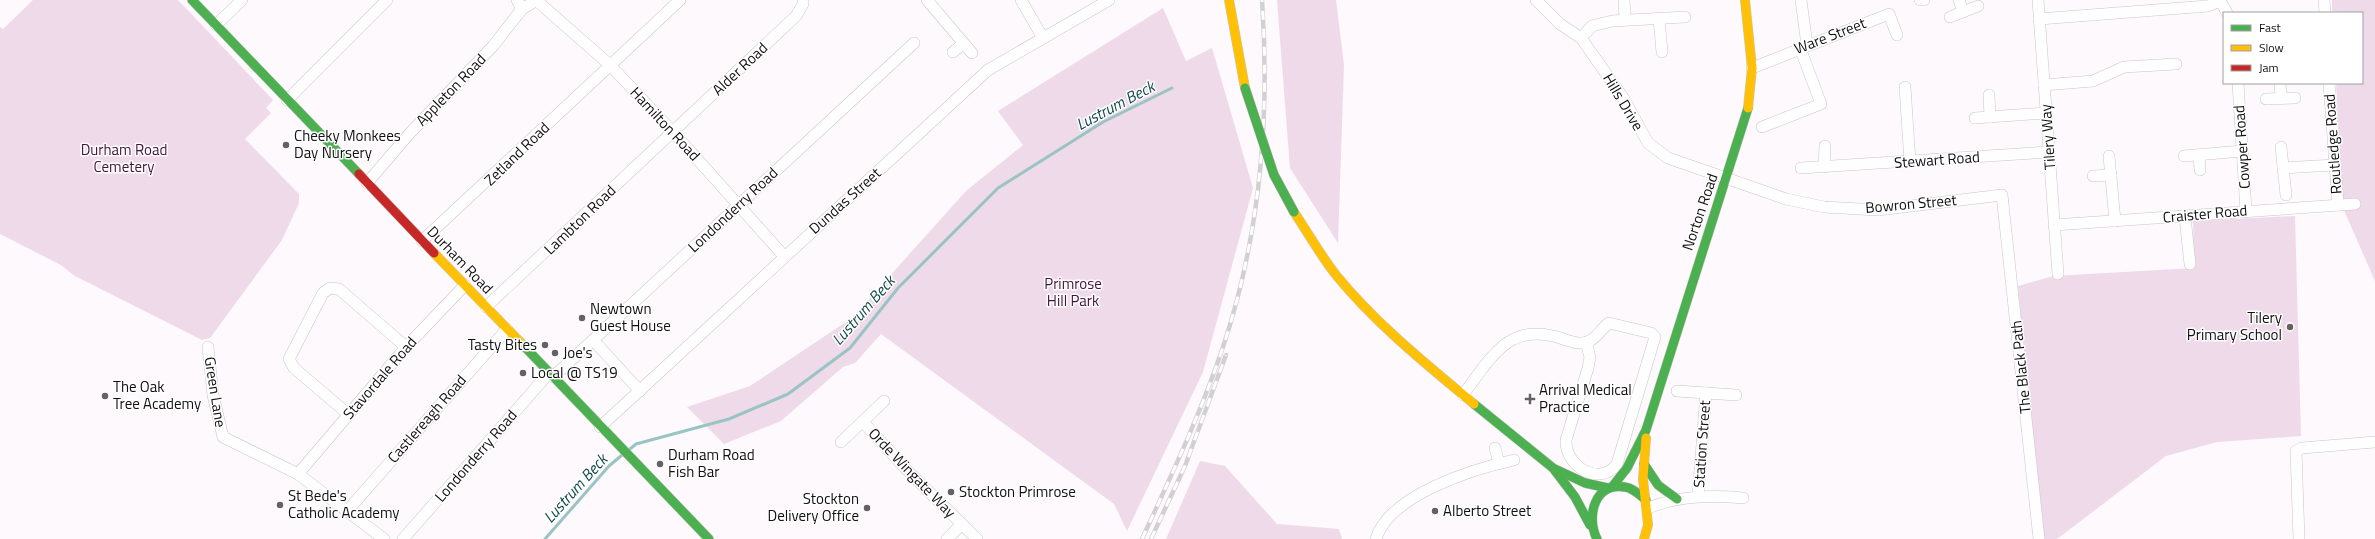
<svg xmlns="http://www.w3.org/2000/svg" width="2375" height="539" font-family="'Titillium Web',sans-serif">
  <rect width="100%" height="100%" fill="#fdf9fc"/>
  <g fill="#efdaea">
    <polygon points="33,0 178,0 273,100 266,108 271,113 245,139 299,194 299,203 282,240 210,338 202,340 75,276 61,265 0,234 0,27 3,29"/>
    <polygon points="1277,0 1336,0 1344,65 1338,243 1290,168"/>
    <polygon points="2332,0 2375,0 2375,281 2343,208 2336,83 2362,83 2362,13 2332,13"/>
    <polygon points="1163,8 1186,61 1212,48 1253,188 1203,372 1127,531 1114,504 881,334 855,363 843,367 781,421 724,444 687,407 750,386 852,318 966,191 1023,145 998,111"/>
    <polygon points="2295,216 2301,436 2217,442 2166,456 2057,539 2042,539 2018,286 2054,276 2194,268 2193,221"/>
    <polygon points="1200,461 1225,466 1277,524 1339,529 1342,539 1166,539"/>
  </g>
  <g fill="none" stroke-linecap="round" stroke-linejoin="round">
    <g stroke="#9ac4c4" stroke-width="3">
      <polyline points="630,449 636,444 729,419 788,394 850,348 898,288 998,188 1103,122 1172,88"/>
      <polyline points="545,539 609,466 622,455"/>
    </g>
    <defs>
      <g id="street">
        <polyline points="517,0 522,9"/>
        <polyline points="536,0 610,65 673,132 784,256"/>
        <polyline points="927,0 972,53"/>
        <polyline points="1021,0 1043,38"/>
        <polyline points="1536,0 1560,24 1581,38 1624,99 1648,143 1668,158 1786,199 1824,207 1878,210 2002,195 2039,539"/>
        <polyline points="1624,0 1625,19"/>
        <polyline points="1801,0 1807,45"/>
        <polyline points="1920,0 1924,0"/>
        <polyline points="1959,0 1963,12"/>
        <polyline points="2038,0 2058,274"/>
        <polyline points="2220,0 2227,13"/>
        <polyline points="2324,0 2325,13"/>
        <polyline points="1950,17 1978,6"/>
        <polyline points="1659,19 1662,52"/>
        <polyline points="2039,19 2208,6 2220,1"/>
        <polyline points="216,25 242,0"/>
        <polyline points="1581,38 1592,26 1612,21 1685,17"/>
        <polyline points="953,52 963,44"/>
        <polyline points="1752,68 1889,14 1897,35"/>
        <polyline points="2238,83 2246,211"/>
        <polyline points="2280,83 2281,98"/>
        <polyline points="2329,83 2338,205"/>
        <polyline points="2044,85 2093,81 2124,67 2176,64"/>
        <polyline points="1905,87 1910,162"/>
        <polyline points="1989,95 1990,117"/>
        <polyline points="2266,99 2295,98"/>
        <polyline points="287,100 387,0"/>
        <polyline points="1975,118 2046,113"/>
        <polyline points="1762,127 1821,104 1800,48"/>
        <polyline points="2281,147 2286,195"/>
        <polyline points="2199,155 2200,170"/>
        <polyline points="2109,156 2115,221"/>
        <polyline points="2184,156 2242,151"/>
        <polyline points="1824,167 1825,146"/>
        <polyline points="1801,168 2049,152"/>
        <polyline points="2283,168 2335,165"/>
        <polyline points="2093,176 2111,175"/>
        <polyline points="367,183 410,133 493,46 522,9 537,0"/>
        <polyline points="2185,217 2190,264"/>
        <polyline points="2054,225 2355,204"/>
        <polyline points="422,241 680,0"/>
        <polyline points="486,307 796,16 803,4 803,0"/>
        <polyline points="593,340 640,391"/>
        <polyline points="208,347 213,395 223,437 298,474 384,539"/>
        <polyline points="553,377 914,43"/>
        <polyline points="1677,391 1736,395"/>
        <path d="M1463 395C1475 379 1495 347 1514 339 1526 333 1540 333 1553 336 1564 338 1580 348 1591 340 1598 336 1602 328 1609 323L1651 333 1655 337 1617 464C1600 487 1565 467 1566 440L1588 368 1590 357 1586 342"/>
        <polyline points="348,414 294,368 289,359 323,293 330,288 339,289 406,347"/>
        <polyline points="863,422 906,469 977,539"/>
        <polyline points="600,427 988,70 1109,0"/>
        <polyline points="841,442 884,401"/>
        <polyline points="1495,448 1499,463"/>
        <polyline points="298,474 406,347 465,285"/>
        <polyline points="1698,496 1706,393"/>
        <path d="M1648 508C1679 496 1710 495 1743 498"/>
        <polyline points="348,510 507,329"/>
        <polyline points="403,539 549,373"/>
        <polyline points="947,539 962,524"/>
        <path d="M1376 539C1389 495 1473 469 1514 460"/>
        <polyline points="2299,539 2296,451 2302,448 2375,442"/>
      </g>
      <g id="fast">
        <polyline points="192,0 359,174"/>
        <polyline points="521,343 709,539"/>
        <polyline points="1474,404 1553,468 1575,497 1590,525"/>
        <polyline points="1644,464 1658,485 1677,499"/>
        <polyline points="1555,469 1585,483 1608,488"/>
        <polyline points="1612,487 1627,468 1646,430 1748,108"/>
        <path d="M1597 539C1586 517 1594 482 1625 487 1633 488 1640 495 1646 500"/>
      </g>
      <g id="slow">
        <polyline points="1229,0 1245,88"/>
        <polyline points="1745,0 1752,68 1748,108"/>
        <path d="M1294 212C1308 233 1321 256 1336 275 1376 324 1426 364 1474 404"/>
        <polyline points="434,253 521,343"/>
        <polyline points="1644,539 1648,525 1643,479 1646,438"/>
      </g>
      <polyline id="jam" points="359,174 434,253"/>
    </defs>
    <use href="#street" stroke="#c9c6c8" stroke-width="12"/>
    <use href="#fast" stroke="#c9c6c8" stroke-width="10"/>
    <use href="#slow" stroke="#c9c6c8" stroke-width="10"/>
    <use href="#jam" stroke="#c9c6c8" stroke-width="10"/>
    <use href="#street" stroke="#fffeff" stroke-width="11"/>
    <use href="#fast" stroke="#4caf50" stroke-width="9"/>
    <use href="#slow" stroke="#ffc107" stroke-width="9"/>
    <use href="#jam" stroke="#c62828" stroke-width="9"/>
    <defs>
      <g id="rail">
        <path d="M1142 539C1171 476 1201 413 1223 347 1260 236 1270 116 1262 0"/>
        <polyline points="1151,539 1185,466 1226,355"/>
      </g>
    </defs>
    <use href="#rail" stroke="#d2d0d2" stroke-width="4.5"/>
    <use href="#rail" stroke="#fff" stroke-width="3" stroke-dasharray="9" stroke-linecap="butt"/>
    <defs>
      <polyline id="fast-bridge" points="1245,88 1274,175 1294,212"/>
    </defs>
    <use href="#fast-bridge" stroke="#c1b3be" stroke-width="10" stroke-linecap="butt"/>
    <use href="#fast-bridge" stroke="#4caf50" stroke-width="9"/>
  </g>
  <g fill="#646163" stroke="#fff" stroke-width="1.5">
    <circle cx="286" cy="145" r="4"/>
    <circle cx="582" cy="318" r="4"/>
    <circle cx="2290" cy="327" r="4"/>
    <circle cx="545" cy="345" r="4"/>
    <circle cx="555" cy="353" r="4"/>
    <circle cx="523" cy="373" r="4"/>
    <circle cx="105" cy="396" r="4"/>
    <path d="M1528 393h4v4h4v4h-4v4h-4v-4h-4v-4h4z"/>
    <circle cx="660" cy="464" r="4"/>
    <circle cx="951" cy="492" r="4"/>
    <circle cx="280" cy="505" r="4"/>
    <circle cx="867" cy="508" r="4"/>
    <circle cx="1435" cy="511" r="4"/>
  </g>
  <g text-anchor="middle" stroke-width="3" stroke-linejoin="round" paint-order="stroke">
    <g font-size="15" fill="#110f10" stroke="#fff">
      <text transform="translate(1830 36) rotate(-21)" y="5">Ware Street</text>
      <text transform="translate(740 69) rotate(-43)" y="5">Alder Road</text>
      <text transform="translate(451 90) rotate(-46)" y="5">Appleton Road</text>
      <text transform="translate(1623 102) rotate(59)" y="5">Hills Drive</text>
      <text transform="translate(665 124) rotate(47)" y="5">Hamilton Road</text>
      <text transform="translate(2048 137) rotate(-94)" y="5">Tilery Way</text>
      <text transform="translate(2333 144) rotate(-94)" y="5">Routledge Road</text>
      <text transform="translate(2242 147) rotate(-94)" y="5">Cowper Road</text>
      <text transform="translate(517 154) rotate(-44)" y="5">Zetland Road</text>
      <text transform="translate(1937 160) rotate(-4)" y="5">Stewart Road</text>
      <text transform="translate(845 201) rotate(-42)" y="5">Dundas Street</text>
      <text transform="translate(1911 204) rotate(-5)" y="5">Bowron Street</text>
      <text transform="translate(733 210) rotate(-43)" y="5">Londonderry Road</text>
      <text transform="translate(1700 212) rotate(-71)" y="5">Norton Road</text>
      <text transform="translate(2205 214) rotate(-5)" y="5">Craister Road</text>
      <text transform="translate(580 220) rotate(-44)" y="5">Lambton Road</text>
      <text transform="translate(460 260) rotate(46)" y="5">Durham Road</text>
      <text transform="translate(2021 367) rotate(-96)" y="5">The Black Path</text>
      <text transform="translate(380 378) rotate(-49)" y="5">Stavordale Road</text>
      <text transform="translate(215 392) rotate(81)" y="5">Green Lane</text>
      <text transform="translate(427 419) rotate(-49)" y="5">Castlereagh Road</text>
      <text transform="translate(1702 444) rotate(-86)" y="5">Station Street</text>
      <text transform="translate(476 456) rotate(-49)" y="5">Londonderry Road</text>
      <text transform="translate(912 473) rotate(46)" y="5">Orde Wingate Way</text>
    </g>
    <g font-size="15" fill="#110f10" stroke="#fff" text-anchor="start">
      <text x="294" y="141">Cheeky Monkees<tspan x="294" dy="17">Day Nursery</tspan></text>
      <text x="590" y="314">Newtown<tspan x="590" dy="17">Guest House</tspan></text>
      <text x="2282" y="323" text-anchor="end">Tilery<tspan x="2282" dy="17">Primary School</tspan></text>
      <text x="537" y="350" text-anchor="end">Tasty Bites</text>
      <text x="563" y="358">Joe's</text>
      <text x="531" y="378">Local @ TS19</text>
      <text x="113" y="392">The Oak<tspan x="113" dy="17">Tree Academy</tspan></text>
      <text x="1539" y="395">Arrival Medical<tspan x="1539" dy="17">Practice</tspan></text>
      <text x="668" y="460">Durham Road<tspan x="668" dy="17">Fish Bar</tspan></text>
      <text x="959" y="497">Stockton Primrose</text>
      <text x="288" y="501">St Bede's<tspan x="288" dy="17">Catholic Academy</tspan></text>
      <text x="859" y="504" text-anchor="end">Stockton<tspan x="859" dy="17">Delivery Office</tspan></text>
      <text x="1443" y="516">Alberto Street</text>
    </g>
    <g font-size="15" fill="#44133b" stroke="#fff">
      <text x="124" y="155">Durham Road<tspan x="124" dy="17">Cemetery</tspan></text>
      <text x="1073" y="289">Primrose<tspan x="1073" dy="17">Hill Park</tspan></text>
    </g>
    <g font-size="16" font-style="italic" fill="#124a4a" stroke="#fff">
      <text transform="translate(1115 105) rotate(-28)" y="6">Lustrum Beck</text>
      <text transform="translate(863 310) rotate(-49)" y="6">Lustrum Beck</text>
      <text transform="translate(575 488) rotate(-48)" y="6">Lustrum Beck</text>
    </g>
  </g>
  <rect x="2223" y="12" width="140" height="72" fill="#ffffff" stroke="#a09f9f"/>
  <rect x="2231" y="25" width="20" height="6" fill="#4caf50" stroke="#a09f9f"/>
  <text x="2259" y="32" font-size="12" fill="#110f10">Fast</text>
  <rect x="2231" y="45" width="20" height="6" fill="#ffc107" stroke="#a09f9f"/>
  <text x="2259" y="52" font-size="12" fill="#110f10">Slow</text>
  <rect x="2231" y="65" width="20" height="6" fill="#c62828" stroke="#a09f9f"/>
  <text x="2259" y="72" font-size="12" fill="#110f10">Jam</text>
</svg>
